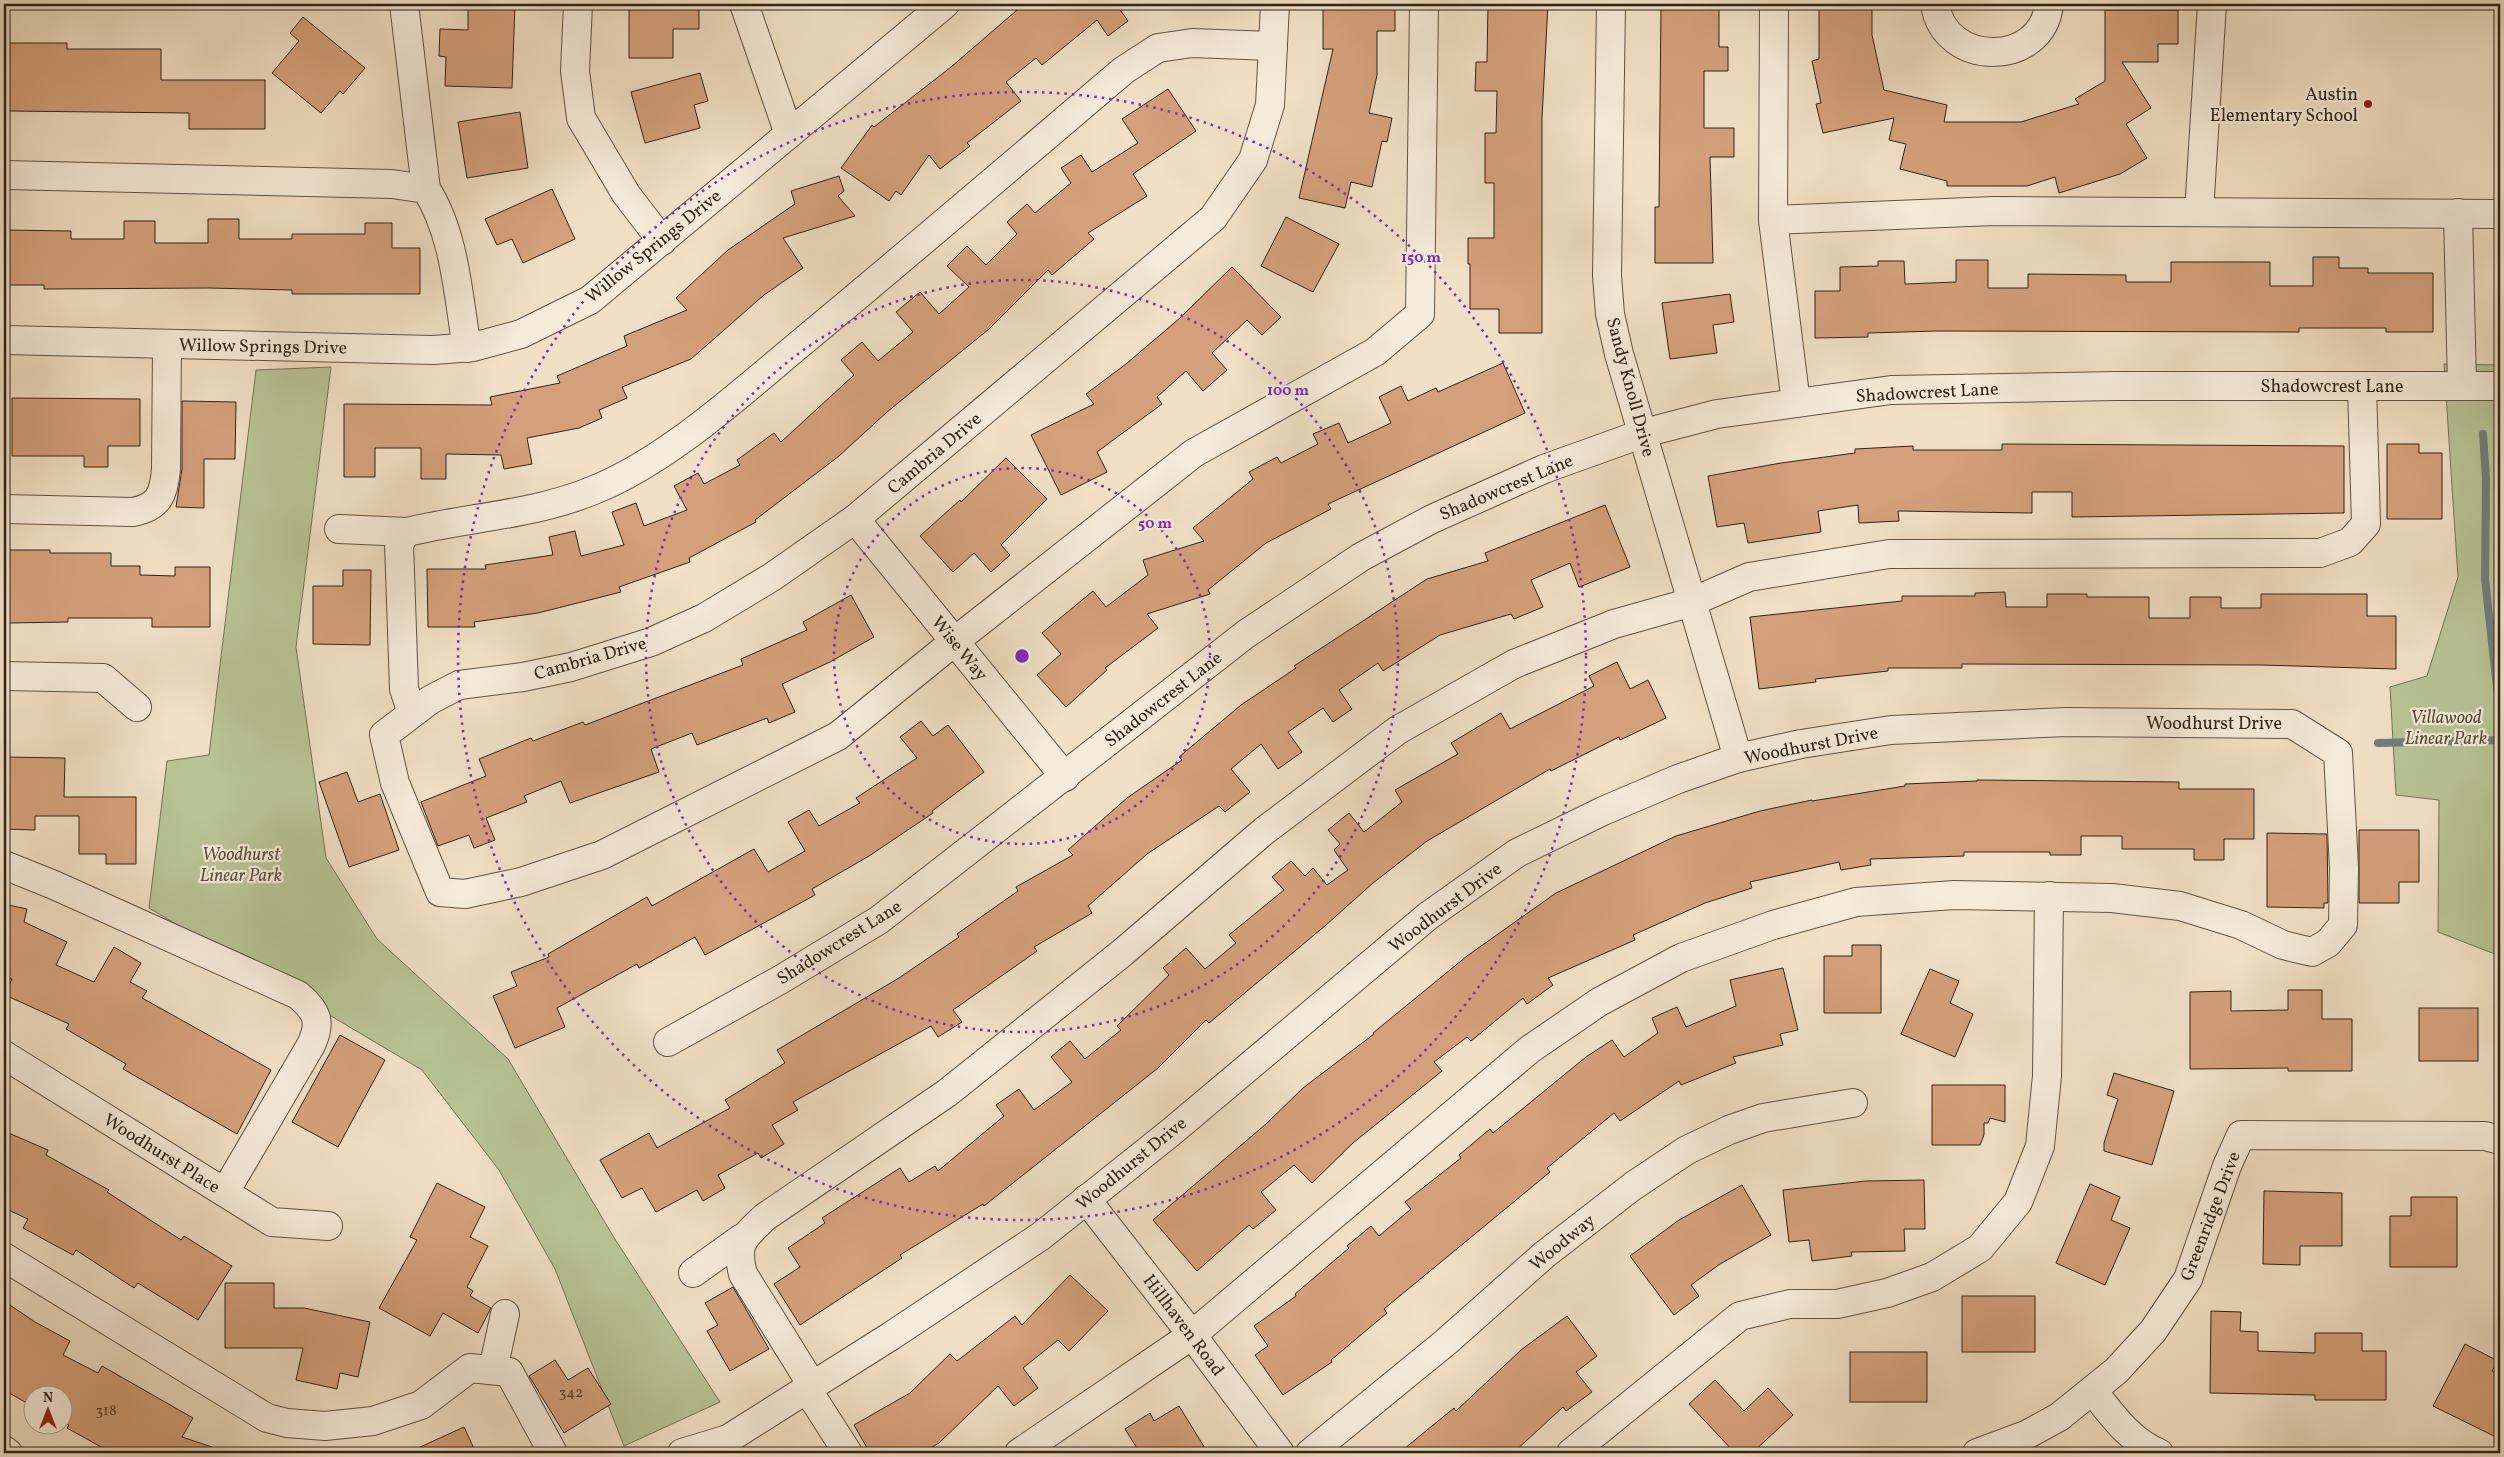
<svg xmlns="http://www.w3.org/2000/svg" width="2504" height="1457" font-family="Vollkorn,serif">
  <rect width="100%" height="100%" fill="#f1e0c5"/>
  <filter id="stains"><feTurbulence type="fractalNoise" baseFrequency=".004" numOctaves="4"/><feColorMatrix values="0 0 0 0 .2 0 0 0 0 .09 0 0 0 0 .02 0 0 0 .5 -.17"/></filter>
  <radialGradient id="worn" r=".72"><stop offset=".6" stop-color="#630" stop-opacity="0"/><stop offset="1" stop-color="#630" stop-opacity=".3"/></radialGradient>
  <g fill="#b8c396" stroke="#747358">
    <polygon points="2444,364 2500,365 2500,956 2438,932 2439,800 2396,795 2390,687 2427,676 2458,577"/>
    <polygon points="331,367 296,647 326,858 377,939 508,1059 613,1236 720,1402 624,1446 555,1269 499,1170 422,1070 149,908 167,761 209,755 256,370"/>
  </g>
  <g fill="none" stroke-linecap="round" stroke-linejoin="round">
    <g stroke="#707e7a" stroke-width="8">
      <polyline points="2483,434 2486,479 2485,579 2500,715"/>
      <polyline points="2378,743 2500,740"/>
    </g>
  </g>
  <g fill="#d4a07b" stroke="#2f2319">
    <polygon points="468,4 515,4 512,88 445,86 446,57 439,56 440,29 468,30"/>
    <polygon points="629,4 699,4 699,29 673,29 673,58 629,58"/>
    <polygon points="1024,4 1116,4 1128,21 1108,36 1097,20 1042,65 1036,58 1006,82 1021,101 967,143 970,146 940,169 929,155 901,195 896,191 889,201 841,168 872,125 874,127 951,67"/>
    <polygon points="1323,4 1395,4 1395,31 1377,31 1377,75 1369,113 1392,118 1387,142 1382,141 1372,187 1351,182 1345,208 1299,198 1333,49 1323,49"/>
    <polygon points="1488,4 1548,4 1542,118 1542,333 1499,333 1499,309 1470,309 1470,264 1468,264 1468,238 1494,238 1494,183 1485,183 1485,133 1496,133 1497,91 1475,91 1476,62 1487,62"/>
    <polygon points="1661,4 1719,4 1719,47 1728,47 1728,71 1704,71 1704,128 1734,128 1734,157 1710,157 1713,263 1655,263 1655,207 1659,207"/>
    <polygon points="1819,4 1872,4 1872,35 1884,90 1947,105 1944,122 2021,122 2079,104 2075,99 2105,81 2105,10 2178,10 2178,44 2158,44 2158,62 2122,62 2151,108 2126,124 2147,158 2120,174 2059,193 2055,177 2027,186 1947,186 1947,181 1900,169 1906,144 1889,140 1894,118 1823,133 1816,104 1821,103 1812,61 1819,59"/>
    <polygon points="303,17 365,68 343,94 340,91 321,113 272,73 299,41 290,33"/>
    <polygon points="9,43 67,43 67,49 161,49 161,80 265,80 265,129 189,129 189,113 9,111"/>
    <polygon points="700,73 708,101 694,105 700,128 645,143 631,92"/>
    <polygon points="1168,89 1196,131 1133,174 1147,196 1088,233 1094,239 1052,275 1048,270 989,329 887,412 839,456 755,520 756,522 689,558 690,562 619,587 621,592 538,613 474,622 475,627 428,627 427,569 486,569 485,565 553,555 549,537 575,531 581,556 624,545 612,512 636,503 644,526 687,510 674,486 698,473 704,484 740,465 737,460 774,433 781,442 854,375 841,360 862,342 878,361 913,332 896,312 920,292 939,314 969,287 947,266 967,246 986,265 1017,234 1007,222 1027,204 1035,213 1071,183 1061,168 1081,155 1092,172 1138,143 1122,119"/>
    <polygon points="520,112 528,168 467,178 458,122"/>
    <polygon points="839,176 844,191 838,196 855,216 783,238 803,268 764,295 691,359 622,387 627,398 599,410 602,418 579,428 527,438 532,464 504,469 501,455 446,454 446,479 421,479 421,448 375,448 375,477 344,477 344,404 492,405 490,397 560,383 557,376 627,346 624,336 687,310 676,298 728,250 795,204 791,191"/>
    <polygon points="552,189 575,239 523,263 512,239 497,245 485,219"/>
    <polygon points="1286,217 1339,244 1313,292 1261,266"/>
    <polygon points="208,219 239,219 239,239 292,239 292,234 365,234 365,223 392,223 392,248 420,248 420,294 292,294 292,290 208,288 44,289 44,285 4,285 4,230 71,231 71,239 124,239 124,221 155,221 155,243 208,243"/>
    <polygon points="2313,257 2339,257 2339,268 2368,268 2368,273 2433,273 2433,332 2386,332 2386,328 2299,328 2299,332 1938,331 1868,333 1868,337 1815,338 1815,291 1840,291 1840,267 1878,266 1878,261 1904,261 1905,284 1956,282 1956,260 1988,260 1988,288 2028,288 2028,274 2126,275 2126,282 2171,282 2171,262 2270,262 2270,286 2313,286"/>
    <polygon points="1232,267 1281,317 1262,335 1247,320 1212,353 1227,370 1203,391 1186,371 1157,397 1162,404 1097,452 1107,472 1061,495 1031,435 1094,404 1086,394 1126,364 1180,318"/>
    <polygon points="1730,294 1734,322 1713,325 1717,353 1670,359 1662,303"/>
    <polygon points="1503,363 1525,413 1328,504 1331,509 1266,543 1208,590 1210,594 1147,614 1158,628 1105,668 1107,670 1066,707 1037,675 1061,654 1042,633 1093,591 1106,607 1148,575 1143,560 1204,541 1193,528 1253,479 1249,472 1277,457 1281,463 1318,444 1313,434 1339,423 1348,443 1391,423 1379,397 1401,386 1408,401 1436,388 1438,392"/>
    <polygon points="12,398 140,399 140,446 108,446 108,467 84,467 84,456 12,456"/>
    <polygon points="182,401 236,402 235,459 204,459 204,508 176,507 182,469"/>
    <polygon points="2002,444 2344,446 2344,513 2072,517 2072,492 2032,492 2032,513 1898,511 1899,521 1859,523 1858,505 1818,511 1821,532 1748,543 1744,523 1717,527 1708,476 1781,463 1855,453 1855,449 1913,446 1913,450 2002,450"/>
    <polygon points="2387,444 2419,444 2419,453 2442,453 2442,519 2387,519"/>
    <polygon points="1006,458 1047,499 1001,545 1010,555 991,572 974,553 953,572 920,536 960,500 961,502"/>
    <polygon points="1605,505 1630,567 1579,587 1570,563 1531,580 1543,607 1514,619 1511,614 1440,635 1383,671 1378,663 1339,690 1352,709 1333,722 1323,708 1288,732 1302,752 1278,769 1261,744 1231,769 1250,792 1225,812 1219,806 1147,854 1088,906 1092,913 1034,947 1037,951 953,1010 962,1022 938,1037 931,1026 793,1102 798,1110 772,1125 784,1144 761,1158 758,1153 718,1175 725,1188 703,1201 697,1190 656,1212 642,1188 622,1198 600,1160 649,1133 657,1148 730,1108 725,1100 785,1063 777,1050 899,978 959,937 957,934 1018,891 1016,887 1073,855 1068,850 1127,798 1182,760 1179,757 1241,705 1296,668 1294,666 1427,579 1488,561 1485,553"/>
    <polygon points="8,550 50,550 50,553 111,553 111,566 140,566 140,575 175,576 175,567 210,567 210,627 152,627 152,618 68,618 68,622 8,623"/>
    <polygon points="343,570 371,570 370,645 313,644 313,586 343,586"/>
    <polygon points="2005,592 2006,607 2047,607 2047,594 2087,594 2087,597 2149,597 2149,618 2190,618 2190,597 2221,597 2221,608 2261,608 2261,594 2367,594 2367,616 2396,616 2396,669 2261,665 1962,664 1962,668 1888,668 1888,671 1815,679 1816,682 1759,689 1750,617 1902,601 1902,596 1975,596 1975,593"/>
    <polygon points="851,595 874,637 830,662 782,684 795,712 769,723 767,718 697,745 692,733 651,749 659,772 570,803 561,781 524,796 527,802 486,818 495,840 474,848 469,835 438,846 421,802 486,776 479,759 531,738 533,741 583,722 585,725 743,665 741,659 807,630 803,622"/>
    <polygon points="1617,662 1630,689 1648,680 1666,718 1620,740 1619,737 1551,771 1550,769 1427,841 1373,883 1326,925 1209,1023 1206,1020 1158,1068 984,1206 983,1204 900,1255 902,1258 800,1325 774,1284 800,1267 788,1248 825,1223 822,1218 900,1168 909,1182 935,1166 938,1171 1004,1116 996,1105 1019,1089 1034,1110 1072,1082 1051,1057 1070,1041 1085,1059 1121,1030 1117,1026 1169,975 1163,968 1186,948 1205,969 1236,943 1229,935 1284,890 1272,877 1291,861 1305,876 1313,868 1327,885 1348,870 1334,850 1340,844 1328,830 1349,813 1364,832 1402,802 1395,790 1458,754 1451,743 1501,713 1510,729 1594,686 1589,676"/>
    <polygon points="921,721 933,736 948,725 984,772 932,811 933,813 869,856 812,889 815,895 705,955 695,937 639,968 637,964 557,1008 565,1027 515,1048 493,996 517,986 511,972 549,957 548,954 647,897 652,906 754,849 768,872 805,851 788,822 809,810 819,826 860,803 856,798 917,758 900,737"/>
    <polygon points="5,757 65,758 64,797 136,797 136,864 106,864 106,854 79,854 79,816 35,816 35,830 4,829"/>
    <polygon points="347,772 358,802 380,794 399,850 349,867 319,782"/>
    <polygon points="1977,780 2179,782 2179,789 2254,789 2254,839 2224,839 2224,860 2194,860 2194,849 2122,849 2122,836 2081,836 2081,855 2050,855 2050,852 1964,852 1964,856 1870,859 1871,865 1841,870 1839,862 1750,882 1752,888 1705,903 1633,935 1635,940 1548,978 1553,985 1527,1004 1523,998 1471,1041 1467,1037 1434,1062 1442,1071 1353,1143 1312,1183 1294,1165 1261,1192 1276,1210 1253,1229 1249,1225 1197,1271 1153,1220 1266,1124 1303,1088 1374,1034 1373,1033 1467,956 1556,893 1676,836 1760,811 1812,800 1812,801 1905,786 1905,784 1977,781"/>
    <polygon points="2359,830 2419,830 2419,882 2399,882 2399,903 2359,903"/>
    <polygon points="2267,833 2327,834 2328,903 2324,903 2324,908 2267,907"/>
    <polygon points="4,904 27,909 24,922 67,942 56,965 94,982 114,947 141,963 130,982 147,991 142,998 271,1070 237,1134 123,1069 126,1064 66,1029 69,1024 5,995 12,979 4,977"/>
    <polygon points="1852,945 1881,945 1881,1013 1824,1013 1824,956 1852,956"/>
    <polygon points="1783,968 1798,1030 1780,1034 1783,1045 1733,1057 1736,1063 1681,1085 1679,1081 1620,1121 1614,1113 1547,1168 1550,1172 1384,1309 1387,1313 1331,1360 1332,1362 1283,1395 1255,1355 1268,1346 1254,1326 1296,1296 1295,1294 1349,1248 1347,1246 1371,1226 1379,1236 1411,1209 1405,1202 1461,1158 1459,1155 1490,1129 1493,1133 1586,1057 1612,1040 1624,1057 1658,1033 1652,1018 1677,1007 1686,1027 1736,1006 1730,980"/>
    <polygon points="1930,969 1959,981 1950,1003 1973,1014 1955,1057 1901,1034"/>
    <polygon points="2288,990 2322,990 2322,1019 2352,1019 2352,1071 2288,1071 2288,1068 2190,1069 2190,992 2231,991 2231,1011 2288,1010"/>
    <rect x="2419" y="1008" width="59" height="53"/>
    <polygon points="340,1035 385,1060 338,1147 292,1122"/>
    <polygon points="2114,1073 2174,1091 2152,1165 2104,1151 2104,1143 2118,1099 2107,1095"/>
    <polygon points="1932,1085 2005,1085 2005,1122 1990,1118 1988,1123 1984,1123 1984,1135 1980,1145 1932,1145"/>
    <polygon points="4,1131 48,1150 46,1155 109,1190 107,1192 181,1240 184,1236 232,1266 198,1320 138,1283 134,1288 76,1250 73,1255 23,1228 28,1219 4,1208"/>
    <polygon points="1924,1180 1925,1229 1904,1229 1905,1251 1851,1252 1852,1256 1812,1261 1809,1240 1789,1242 1783,1190 1866,1181"/>
    <polygon points="437,1183 485,1207 470,1237 488,1246 467,1287 473,1291 470,1296 491,1308 478,1333 443,1313 430,1336 379,1308 417,1240 410,1237"/>
    <polygon points="2090,1184 2120,1197 2111,1220 2130,1228 2105,1285 2056,1263"/>
    <polygon points="1742,1185 1771,1235 1720,1264 1691,1285 1699,1296 1674,1315 1630,1256 1679,1220"/>
    <polygon points="2264,1191 2342,1193 2342,1246 2300,1246 2300,1265 2263,1264"/>
    <polygon points="2411,1197 2457,1197 2457,1267 2390,1267 2390,1216 2411,1216"/>
    <polygon points="1070,1275 1108,1311 1069,1351 1058,1340 1023,1368 1038,1388 1014,1406 998,1386 939,1443 922,1453 870,1453 854,1425 910,1393 950,1354 957,1361 1015,1316 1022,1325"/>
    <polygon points="225,1283 274,1283 274,1308 304,1308 370,1322 358,1377 340,1373 337,1389 296,1380 303,1348 225,1348"/>
    <polygon points="733,1287 769,1349 730,1371 707,1331 718,1325 705,1303"/>
    <rect x="1962" y="1296" width="73" height="56"/>
    <polygon points="4,1301 35,1322 70,1341 63,1355 98,1373 102,1366 193,1418 182,1437 221,1450 220,1453 112,1453 67,1428 69,1425 62,1422 62,1394 32,1394 32,1406 4,1390"/>
    <polygon points="2211,1311 2241,1312 2240,1331 2258,1332 2258,1351 2315,1353 2315,1333 2362,1333 2362,1351 2386,1351 2386,1400 2315,1400 2315,1395 2210,1393"/>
    <polygon points="1567,1316 1597,1356 1576,1372 1592,1392 1566,1411 1563,1407 1513,1453 1399,1453 1454,1408 1456,1411 1521,1350"/>
    <polygon points="2465,1344 2498,1361 2492,1371 2500,1375 2500,1439 2433,1406"/>
    <rect x="1850" y="1352" width="77" height="50"/>
    <polygon points="555,1360 568,1380 588,1368 611,1404 564,1433 529,1376"/>
    <polygon points="1715,1380 1744,1411 1768,1388 1793,1415 1752,1453 1735,1453 1689,1404"/>
    <polygon points="1179,1406 1208,1453 1140,1453 1125,1429 1150,1413 1154,1421"/>
    <polygon points="464,1427 476,1453 407,1453"/>
  </g>
  <g fill="none" stroke-linecap="round" stroke-linejoin="round">
    <defs>
      <g id="minor">
        <polyline points="404,4 426,189"/>
        <polyline points="578,4 575,71 581,118 626,194 662,241"/>
        <polyline points="744,4 789,134"/>
        <polyline points="1275,4 1270,105 1253,160 1213,218 855,519 772,577 704,618 651,642 571,667 523,677 459,685 430,700 384,735 395,783 440,892 465,894 521,882 602,855 838,736 955,641 1194,453 1375,352 1420,314 1424,4"/>
        <polyline points="1611,4 1607,276 1610,314 1619,354 1738,758"/>
        <polyline points="1774,4 1773,220 1796,403"/>
        <path d="M1935 4C1944 68 2043 68 2049 4"/>
        <path d="M4 175 392 184 426 189C455 234 458 295 467 348"/>
        <polyline points="2199,212 2212,4"/>
        <polyline points="2458,213 2462,386"/>
        <polyline points="1773,220 1994,211 2500,214"/>
        <polyline points="4,340 433,350 473,347 521,334 590,300 945,4"/>
        <path d="M4 509 133 512C159 507 164 494 166 469L167 344"/>
        <polyline points="855,519 1065,777"/>
        <polyline points="339,529 407,532"/>
        <polyline points="4,676 103,678 137,707"/>
        <path d="M412 713 404 689 399 543 407 532C469 517 534 515 594 490 669 460 744 390 807 338 913 250 1018 160 1124 70L1158 48 1192 43 1273 46"/>
        <path d="M4 865 54 885 298 995C317 1011 322 1022 311 1045L225 1192"/>
        <polyline points="668,1042 780,980 879,920 1246,634 1361,557 1432,519 1544,469 1644,433 1717,414 1891,390 2116,386 2500,386"/>
        <polyline points="4,1055 272,1222 328,1226"/>
        <polyline points="1086,1199 1192,1335 1280,1453"/>
        <polyline points="4,1257 267,1418 287,1423 325,1426 373,1421 421,1405 470,1368 509,1372 553,1453"/>
        <polyline points="693,1273 742,1238"/>
        <polyline points="493,1370 505,1314"/>
        <path d="M812 1385 743 1274C735 1243 743 1238 765 1217L947 1093 1122 953 1264 831 1398 730 1514 664 1614 624 1692 602 1749 577 1889 554 2320 553 2350 542 2366 524 2362 386"/>
        <polyline points="807,1389 848,1453"/>
        <path d="M2093 1391C2112 1415 2130 1441 2159 1453"/>
        <polyline points="4,1450 8,1453"/>
        <polyline points="682,1453 728,1439 891,1336 1041,1236 1170,1133 1428,916 1517,853 1603,811 1678,779 1738,758 1801,744 1891,730 2066,722 2292,724 2338,753 2344,868 2343,925 2328,943 2312,952 2283,945 2241,925 2180,906 2112,898 1954,895 1856,902 1773,925 1681,958 1599,1002 1529,1050 1192,1335 1019,1453"/>
        <polyline points="1310,1453 1446,1342 1544,1255 1633,1186 1687,1150 1729,1130 1763,1118 1853,1103"/>
        <polyline points="1571,1453 1740,1316 1790,1304 1837,1304 1887,1293 1932,1277 1980,1248 2018,1202 2040,1146 2047,1076 2049,896"/>
        <polyline points="1977,1453 2028,1434 2059,1417 2116,1371 2153,1331 2188,1279 2227,1166 2241,1135 2485,1136 2500,1140"/>
      </g>
    </defs>
    <use href="#minor" stroke="#605244" stroke-width="30"/>
    <use href="#minor" stroke="#f6ebd9" stroke-width="28"/>
  </g>
  <g fill="none" stroke="#7b2cbf" stroke-width="2.5" stroke-dasharray="2.5 5">
    <circle cx="1022" cy="656" r="188"/>
    <circle cx="1022" cy="656" r="376"/>
    <circle cx="1022" cy="656" r="564"/>
  </g>
  <circle fill="#8f2418" stroke="#f6ebd9" stroke-width="2" cx="2368" cy="104" r="5"/>
  <g text-anchor="middle" stroke-width="4.5" stroke-linejoin="round" paint-order="stroke">
    <g font-size="15" fill="#584232">
      <text x="571" y="1397">342</text>
      <text x="106" y="1415">318</text>
    </g>
    <g font-size="18" fill="#2f2319" stroke="#f6ebd9" text-anchor="end">
      <text x="2358" y="100">Austin<tspan x="2358" dy="21">Elementary School</tspan></text>
    </g>
    <g font-size="18" fill="#2f2319" stroke="#f6ebd9">
      <text transform="translate(653 246) rotate(-39)" y="6">Willow Springs Drive</text>
      <text transform="translate(263 346) rotate(1)" y="6">Willow Springs Drive</text>
      <text x="2332" y="392">Shadowcrest Lane</text>
      <text transform="translate(1631 387) rotate(75)" y="6">Sandy Knoll Drive</text>
      <text transform="translate(1927 392) rotate(-3)" y="6">Shadowcrest Lane</text>
      <text transform="translate(934 453) rotate(-40)" y="6">Cambria Drive</text>
      <text transform="translate(1506 487) rotate(-23)" y="6">Shadowcrest Lane</text>
      <text transform="translate(960 648) rotate(51)" y="6">Wise Way</text>
      <text transform="translate(590 658) rotate(-16)" y="6">Cambria Drive</text>
      <text transform="translate(1163 699) rotate(-38)" y="6">Shadowcrest Lane</text>
      <text x="2214" y="729">Woodhurst Drive</text>
      <text transform="translate(1811 745) rotate(-11)" y="6">Woodhurst Drive</text>
      <text transform="translate(1445 907) rotate(-37)" y="6">Woodhurst Drive</text>
      <text transform="translate(839 942) rotate(-32)" y="6">Shadowcrest Lane</text>
      <text transform="translate(162 1153) rotate(32)" y="6">Woodhurst Place</text>
      <text transform="translate(1131 1163) rotate(-39)" y="6">Woodhurst Drive</text>
      <text transform="translate(2210 1216) rotate(-69)" y="6">Greenridge Drive</text>
      <text transform="translate(1562 1242) rotate(-39)" y="6">Woodway</text>
      <text transform="translate(1184 1325) rotate(53)" y="6">Hillhaven Road</text>
    </g>
    <g font-size="18" font-style="italic" fill="#58533e" stroke="#f6ebd9">
      <text x="2446" y="723">Villawood<tspan x="2446" dy="21">Linear Park</tspan></text>
      <text x="241" y="860">Woodhurst<tspan x="241" dy="21">Linear Park</tspan></text>
    </g>
  </g>
  <circle cx="1022" cy="656" r="8" fill="#7b2cbf" stroke="#f6ebd9" stroke-width="2.5"/>
  <g font-size="15" text-anchor="middle" font-weight="bold" fill="#7b2cbf" stroke="#f6ebd9" stroke-width="4.5" stroke-linejoin="round" paint-order="stroke">
    <text x="1421" y="262">150 m</text>
    <text x="1288" y="395">100 m</text>
    <text x="1155" y="528">50 m</text>
  </g>
  <rect width="2504" height="1457" fill="none" stroke="#f1e0c5" stroke-width="20"/>
  <rect x="5" y="5" width="2494" height="1447" fill="none" stroke="#2f2319" stroke-width="2.5"/>
  <rect x="10" y="10" width="2484" height="1437" fill="none" stroke="#2f2319"/>
  <g transform="translate(48 1410)"><circle r="24" fill="#f6ebd9" stroke="#a69b8c"/>
  <path d="M0-4L9 19L0 12L-9 19Z" fill="#8f2418"/>
  <text y="-8" font-size="14" font-weight="bold" text-anchor="middle" fill="#2f2319">N</text>
  </g>
  <rect width="100%" height="100%" filter="url(#stains)"/>
  <rect width="100%" height="100%" fill="url(#worn)"/>
</svg>
